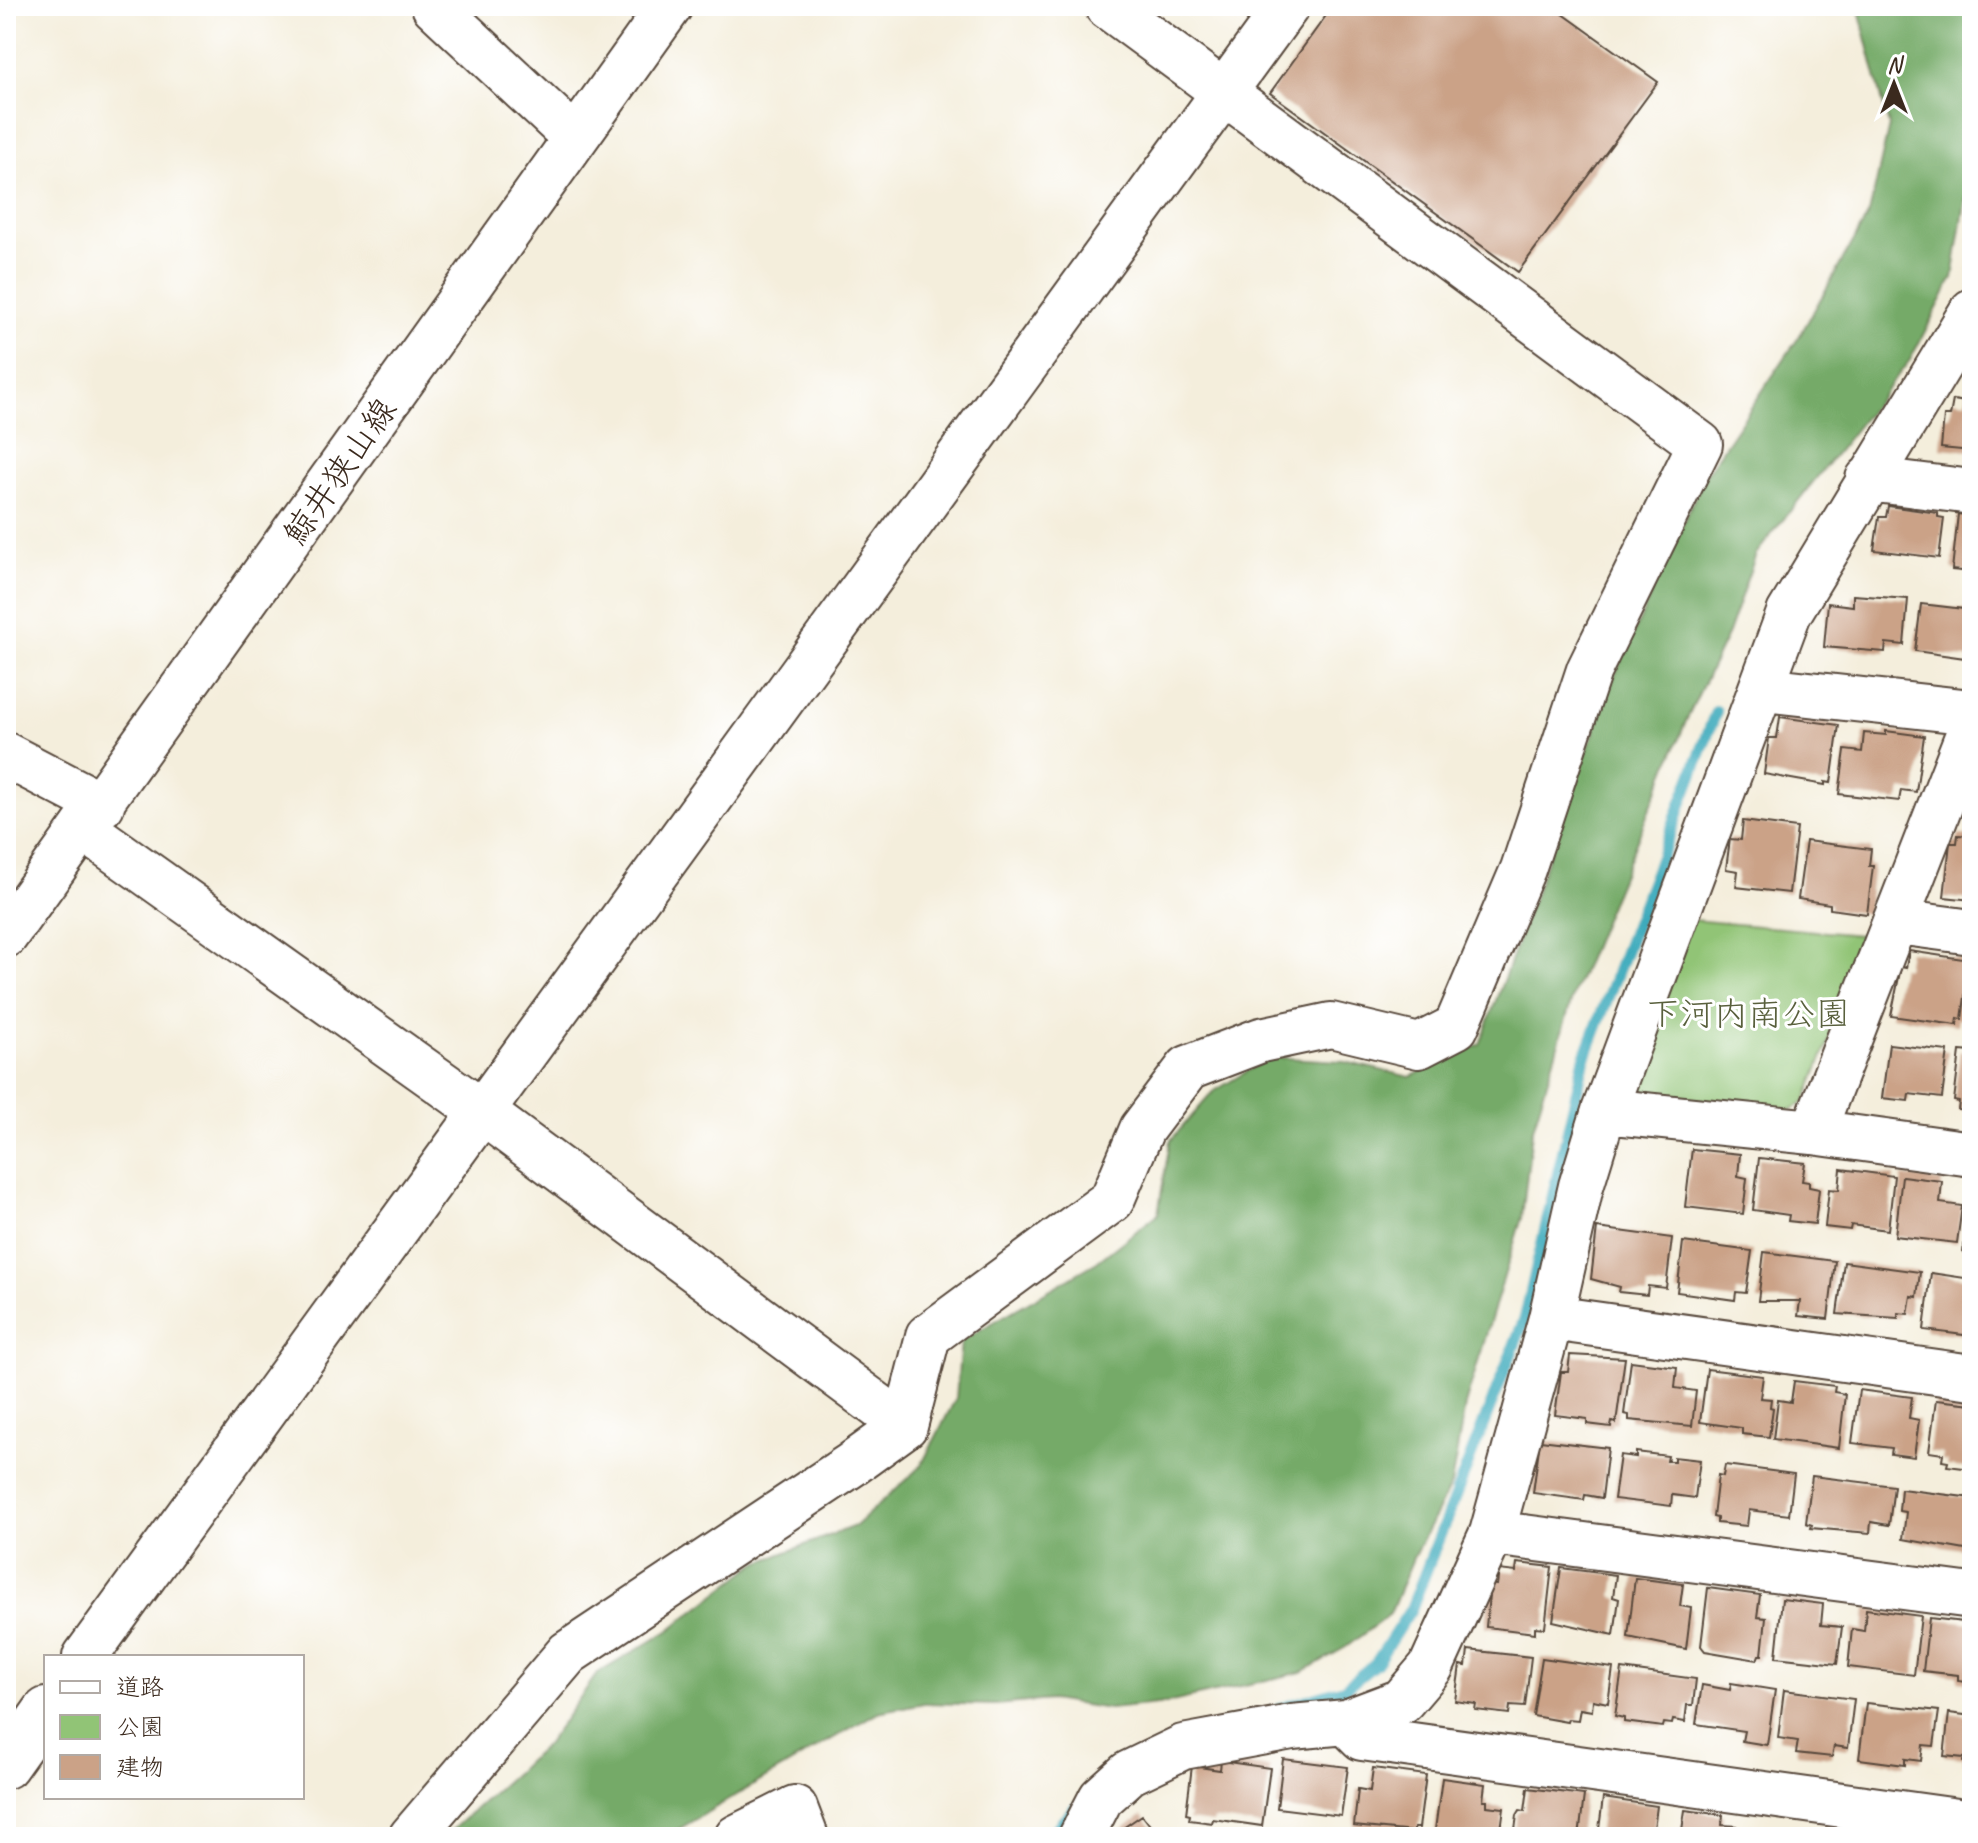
<svg xmlns="http://www.w3.org/2000/svg" width="1978" height="1843" font-family="Caveat,'Klee One',sans-serif">
<style>
.green{fill:#91c476;stroke:#66774a;stroke-width:2}
.forest{fill:#74aa67;stroke:#586a42;stroke-width:2}
.lines{fill:none;stroke-linecap:round;stroke-linejoin:round}
.stream{stroke:#3daabc;stroke-width:12}
.building{fill:#cba287}
.minor-casing{stroke:#57473a;stroke-width:48}
.major-casing{stroke:#57473a;stroke-width:48}
.minor{stroke:#fff;stroke-width:44}
.major{stroke:#fff;stroke-width:44}
.labels{text-anchor:middle;stroke-width:6;stroke-linejoin:round;paint-order:stroke}
.street-label{font-size:34px;fill:#3b2a1e;stroke:#fff}
.park-label{font-size:34px;fill:#59603d;stroke:#fff}
</style>
<rect width="100%" height="100%" fill="#fff"/>
<filter id="ink" filterUnits="userSpaceOnUse"><feTurbulence type="fractalNoise" baseFrequency=".0125" numOctaves="2"/><feDisplacementMap in="SourceGraphic" scale="16" xChannelSelector="R" yChannelSelector="G"/><feConvolveMatrix kernelMatrix="1 2 1 2 8 2 1 2 1" color-interpolation-filters="sRGB"/></filter>
<filter id="wash" filterUnits="userSpaceOnUse"><feTurbulence type="fractalNoise" baseFrequency=".006" numOctaves="4" result="noise"/><feDisplacementMap in="SourceGraphic" scale="32" xChannelSelector="R" yChannelSelector="G"/><feGaussianBlur stdDeviation="1.8" result="paint"/><feColorMatrix in="noise" values="0 0 0 0 0 0 0 0 0 0 0 0 0 0 0 0 0 1.4 0 .05"/><feComposite in="paint" operator="in"/></filter>
<g filter="url(#wash)">
<rect width="100%" height="100%" fill="#f4eedc"/>
<path class="green" d="M1692,920L1870,936L1805,1102L1789,1111L1641,1092L1632,1076Z"/>
<path class="forest" d="M1858,6H1972V159L1953,278L1910,360L1756,554L1728,633L1689,714L1574,992L1532,1132L1522,1217L1465,1405L1451,1485L1413,1558L1390,1614L1346,1647L1302,1672L1167,1703L1109,1709L1051,1700L995,1705L924,1703L878,1712L665,1837H444L546,1745L597,1674L668,1631L755,1564L855,1526L921,1466L956,1398L961,1341L1097,1262L1158,1214L1170,1141L1213,1092L1270,1057L1341,1061L1410,1077L1480,1044L1614,677L1704,477L1799,337L1869,214L1889,126Z"/>
<g class="lines">
<path class="stream" d="M1279,1709L1344,1689L1376,1663L1411,1609L1525,1318L1584,1060L1716,712
M1049,1837L1076,1807"/>
</g>
<g id="blocks">
<path class="building" d="M1333,6H1552L1658,82L1518,272L1270,93Z
M1967,391L1972,392V451L1941,448L1944,416H1950L1953,400L1966,402Z
M1888,506L1938,513V517L1944,518L1939,558L1874,550L1879,517H1886Z
M1958,514L1972,516V572L1952,570Z
M1853,595L1908,599L1904,645L1886,643L1885,652L1824,647L1828,603L1853,606Z
M1921,604L1972,610V659L1915,651Z
M1780,717L1839,725L1831,783L1825,782V785L1764,774L1769,738H1777Z
M1886,731L1924,736L1916,792L1901,790L1899,801L1839,794L1845,750L1862,752L1864,733L1886,735Z
M1743,821L1797,828L1789,893L1736,887L1738,871L1726,869L1730,839L1741,840Z
M1958,835L1972,836V900L1944,897L1950,843H1957Z
M1806,841L1871,849L1869,866H1873L1867,914L1830,909V904L1798,899Z
M1909,951L1970,960L1962,1019L1958,1018L1957,1025L1891,1016L1901,967L1906,968Z
M1889,1044L1948,1051L1942,1098L1909,1094L1908,1101L1882,1098Z
M1960,1051L1972,1052V1112L1958,1110L1959,1102L1954,1101Z
M1692,1149L1740,1154L1738,1176L1747,1178L1743,1214L1685,1207Z
M1759,1158L1805,1163L1802,1181L1809,1182V1187L1819,1189L1815,1224L1788,1221L1789,1215L1753,1210Z
M1841,1169L1894,1176L1888,1230L1851,1225L1850,1230L1825,1227L1829,1189L1839,1190Z
M1902,1176L1942,1181L1940,1203L1962,1206L1957,1243L1895,1236Z
M1968,1205H1972V1253L1963,1252Z
M1597,1228L1672,1238L1666,1288L1648,1286L1647,1295L1619,1292L1620,1287L1591,1279Z
M1683,1242L1752,1251L1746,1293L1736,1292L1735,1300L1677,1292Z
M1764,1252L1835,1261L1828,1319L1798,1316L1800,1301H1758Z
M1844,1262L1920,1272L1917,1297L1911,1296L1908,1314L1898,1313V1318L1837,1314Z
M1931,1273L1972,1279V1336L1924,1330Z
M1570,1355L1625,1358L1616,1423L1612,1422L1611,1427L1587,1424V1419L1555,1415L1561,1372H1568Z
M1631,1361L1677,1367L1675,1388L1696,1391L1692,1426L1629,1420V1415L1624,1414Z
M1707,1369L1763,1376L1760,1398L1771,1399L1770,1407L1773,1408L1769,1437L1742,1434V1428L1700,1422Z
M1794,1381L1835,1386L1834,1392L1845,1394L1839,1448L1773,1439L1778,1400L1791,1402Z
M1859,1390L1912,1397L1909,1418L1919,1420L1914,1457L1891,1454L1892,1448L1852,1443Z
M1936,1400L1972,1404V1469L1947,1466L1948,1462L1942,1461L1943,1454L1929,1452Z
M1540,1440L1608,1448L1602,1498L1585,1495L1584,1500L1533,1493Z
M1636,1452L1668,1456L1667,1461H1674V1457L1700,1460L1695,1498L1672,1495L1671,1506L1614,1499L1620,1455L1636,1457Z
M1725,1465L1794,1474L1789,1515L1749,1510L1747,1526L1717,1523V1518L1713,1517L1718,1475L1723,1476Z
M1812,1476L1894,1486L1889,1525L1871,1522L1870,1533L1811,1528L1812,1525L1806,1523Z
M1901,1489L1972,1498L1971,1551L1903,1539L1906,1512L1899,1511Z
M1517,1563L1552,1567L1545,1628L1535,1627V1633L1486,1627L1490,1584L1497,1585L1499,1570L1516,1572Z
M1561,1568L1616,1575L1613,1597L1619,1599L1614,1635L1553,1621Z
M1635,1578L1683,1584L1680,1606L1691,1608L1686,1649L1628,1637Z
M1708,1588L1760,1595L1757,1617L1766,1618L1762,1655H1759L1757,1660L1705,1651L1701,1646Z
M1782,1599L1823,1604L1821,1625L1842,1627L1837,1664L1776,1657Z
M1866,1609L1921,1616L1914,1675L1848,1667L1852,1629L1864,1631Z
M1929,1618L1972,1623V1683L1958,1681V1675L1923,1671Z
M1468,1650L1531,1657L1525,1707L1510,1706L1509,1714L1475,1710L1476,1704L1455,1701L1460,1665L1466,1666Z
M1542,1658L1613,1668L1608,1703L1593,1700L1592,1711L1580,1709L1578,1720L1568,1719L1567,1722L1533,1716Z
M1622,1669L1696,1679L1693,1705H1687L1685,1722L1673,1720L1672,1724L1664,1723L1663,1727L1624,1722V1718L1615,1716Z
M1731,1683L1775,1690L1767,1745L1742,1741L1744,1731L1696,1724L1702,1685L1730,1690Z
M1784,1690L1854,1699L1848,1748L1834,1746L1832,1757L1796,1753L1798,1741L1778,1738Z
M1866,1703L1939,1711L1934,1746L1923,1745L1921,1761L1905,1759V1765L1859,1759Z
M1949,1713L1972,1716V1763L1963,1762L1964,1758L1944,1756Z
M1283,1759L1348,1767L1341,1816L1277,1808Z
M1221,1761L1270,1768L1262,1826L1213,1819L1212,1823L1189,1820L1190,1815L1186,1814L1192,1766L1220,1770Z
M1373,1768L1426,1775L1419,1828H1414V1832L1354,1826L1358,1789L1370,1791Z
M1442,1778L1485,1784L1483,1800H1487V1806L1504,1808L1500,1837H1439V1831L1435,1830Z
M1528,1788L1584,1795L1579,1837H1514L1517,1815L1520,1810L1525,1811Z
M1603,1798L1657,1806L1654,1828L1665,1829L1663,1837H1598Z
M1685,1810L1723,1815L1722,1825L1736,1826L1734,1837H1681Z
M1142,1815L1159,1837H1110Z
M1856,1832L1886,1835V1837H1856Z"/>
</g>
</g>
<g filter="url(#ink)">
<use href="#blocks" fill-opacity="0" stroke="#57473a" stroke-width="2"/>
<g class="lines">
<defs>
<path id="minor" d="M434,6L574,137
M1868,479L1972,492
M1764,689L1972,712
M6,755L102,805
M83,828L481,1111L905,1426
M1897,922L1972,932
M1604,1111L1813,1132L1972,1154
M1813,1132L1972,724
M1551,1318L1972,1377
M1492,1533L1972,1596
M85,1657L1287,6
M1346,1722L1362,1738L1972,1823
M6,1766L46,1710
M411,1837L568,1653L851,1465L905,1426L928,1336L1112,1200L1142,1129L1188,1068L1261,1040L1331,1025L1419,1046L1456,1027L1523,869L1589,670L1700,444L1107,6
M737,1837L795,1808L806,1837
M1081,1837L1101,1798L1129,1773L1183,1747L1292,1727L1346,1722L1402,1701L1431,1667L1492,1533L1551,1318L1581,1186L1604,1111L1789,613L1972,311"/>
<path id="major" d="M6,935L670,6"/>
</defs>
<use href="#minor" class="minor-casing"/>
<use href="#major" class="major-casing"/>
<use href="#minor" class="minor"/>
<use href="#major" class="major"/>
</g>
</g>
<g class="labels">
<g class="street-label">
<text transform="translate(339 471) rotate(-55)" y="12">鯨井狭山線</text>
</g>
<g class="park-label">
<text x="1748" y="1025">下河内南公園</text>
</g>
</g>
<rect width="1978" height="1843" fill="none" stroke="#fff" stroke-width="32"/>
<rect x="44" y="1655" width="260" height="144" fill="#ffffff" stroke="#b1aaa5" stroke-width="2"/>
<rect x="60" y="1681" width="40" height="12" fill="#ffffff" stroke="#b1aaa5" stroke-width="2"/>
<text x="116" y="1695" font-size="24" fill="#3b2a1e">道路</text>
<rect x="60" y="1715" width="40" height="24" fill="#91c476" stroke="#b1aaa5" stroke-width="2"/>
<text x="116" y="1735" font-size="24" fill="#3b2a1e">公園</text>
<rect x="60" y="1755" width="40" height="24" fill="#cba287" stroke="#b1aaa5" stroke-width="2"/>
<text x="116" y="1775" font-size="24" fill="#3b2a1e">建物</text>
<g transform="translate(1894 84)" stroke="#ffffff" stroke-width="6" paint-order="stroke">
<path d="M0-6L14 30L0 20L-14 30Z" fill="#3b2a1e"/>
<text y="-12" font-size="22" font-weight="bold" text-anchor="middle" fill="#3b2a1e">N</text>
</g>
</svg>
